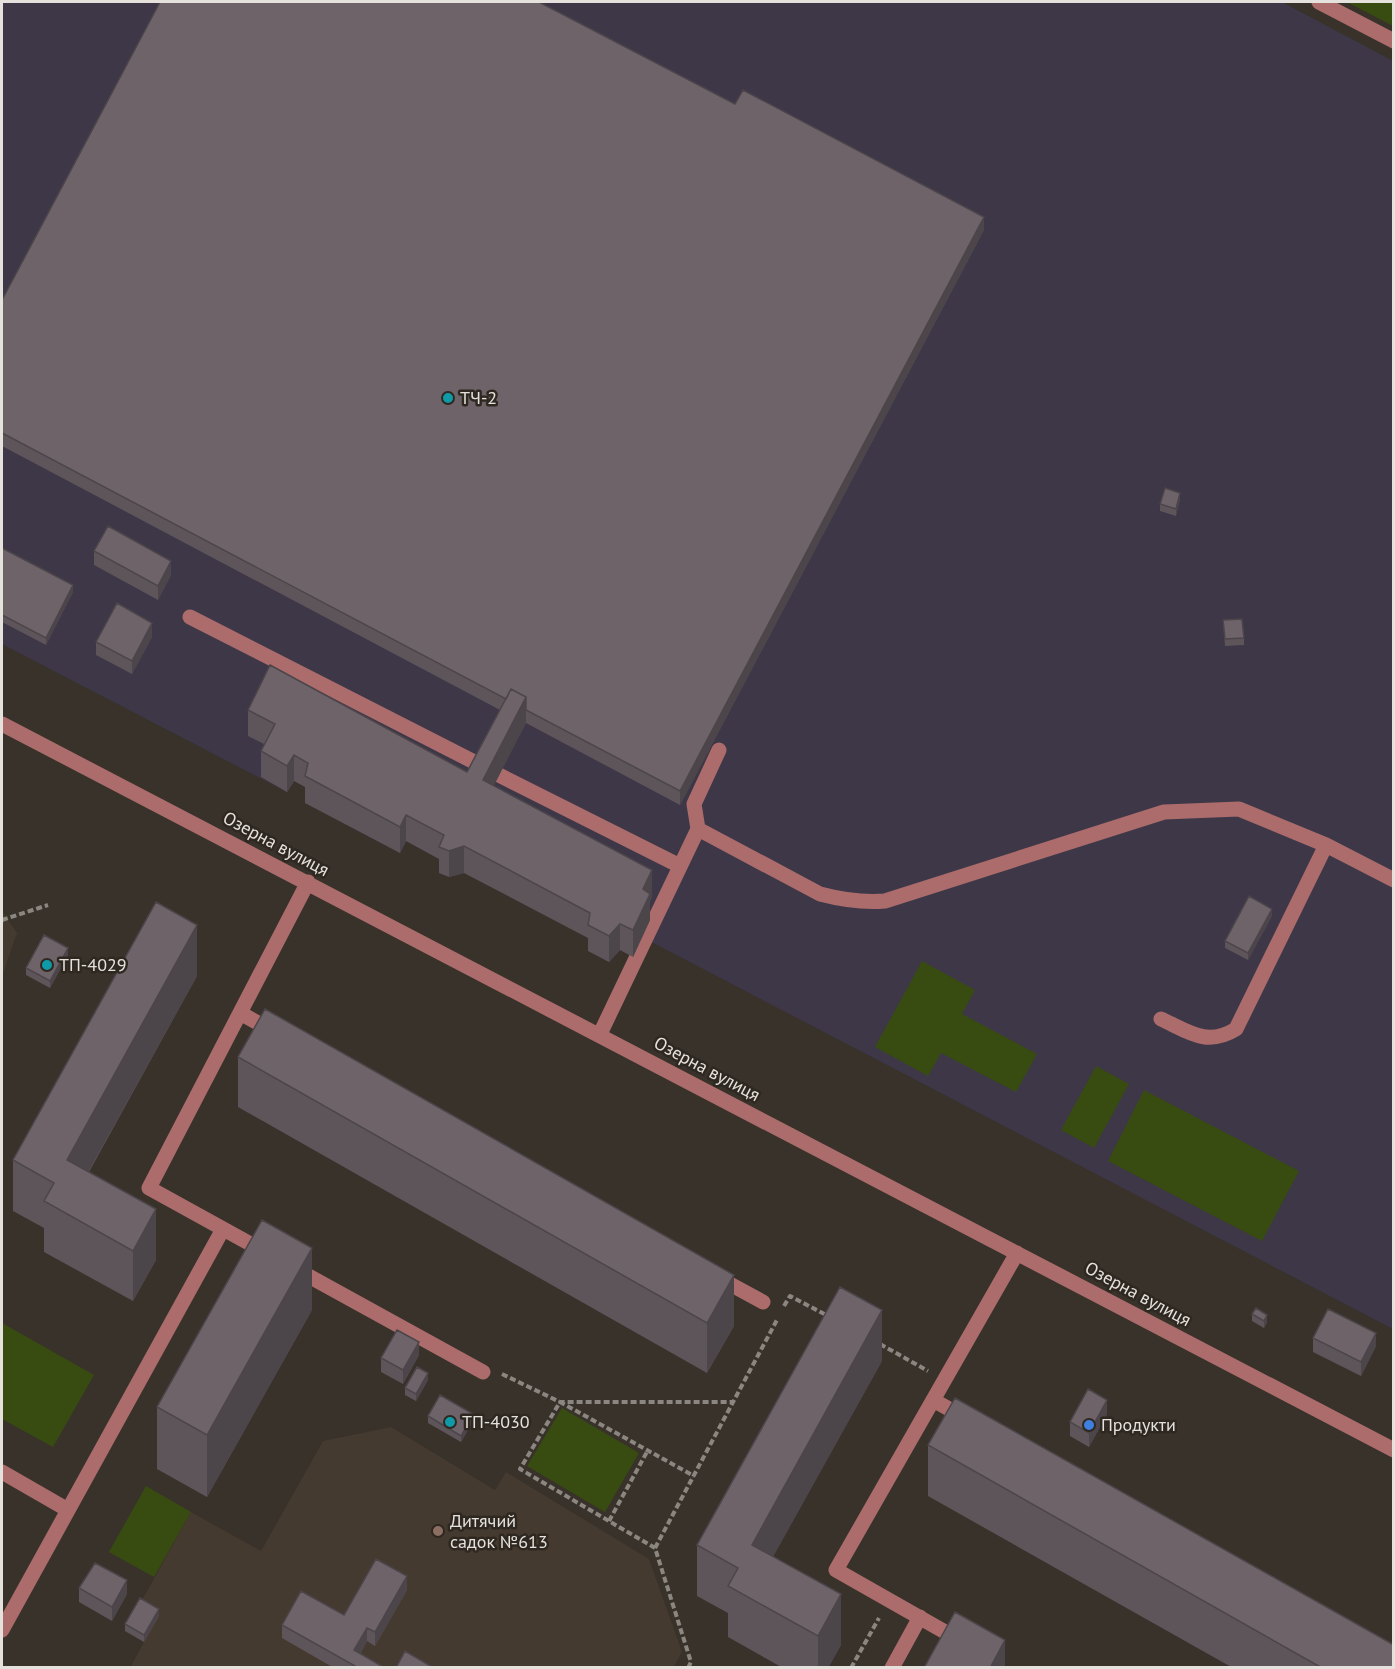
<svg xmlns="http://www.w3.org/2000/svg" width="1395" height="1669" font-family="'PT Sans',sans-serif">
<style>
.industrial{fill:#3d3748}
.built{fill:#453a2f}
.green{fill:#384c11}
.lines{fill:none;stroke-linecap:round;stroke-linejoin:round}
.path{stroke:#8b8680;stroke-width:4;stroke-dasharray:6 3;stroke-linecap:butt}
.minor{stroke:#ab6c6b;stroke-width:15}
.wall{fill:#5e555a}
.shaded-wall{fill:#4c454a}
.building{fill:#6d6369;stroke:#4c454a;stroke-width:1.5}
.culture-dot{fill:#0f9aa8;stroke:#2e2821;stroke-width:2}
.shop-dot{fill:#3f7fe0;stroke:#2e2821;stroke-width:2}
.education-dot{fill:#8d6e63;stroke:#2e2821;stroke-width:2}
.labels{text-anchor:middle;stroke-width:5;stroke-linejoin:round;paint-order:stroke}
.poi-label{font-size:18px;fill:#e5e1dc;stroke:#2e2821;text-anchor:start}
.street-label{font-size:18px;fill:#e5e1dc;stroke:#2e2821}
</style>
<rect width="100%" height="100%" fill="#38322b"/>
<path class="industrial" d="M2,2H1282L1393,61V1329L642,937L633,957L620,950L609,962L588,951L590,939L464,873L449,877L439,873L443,861L406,841L400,853L305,803L308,789L295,781L287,792L2,644Z"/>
<path class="built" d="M2,911L17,933L2,976Z
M391,1427L495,1490L506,1472L649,1559L682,1652L673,1668H130L144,1642L125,1631L191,1512L261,1551L323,1441Z"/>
<path class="green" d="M1347,2H1393V26Z
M922,961L975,990L962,1014L1037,1054L1016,1092L941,1053L928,1076L875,1047Z
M1096,1066L1129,1084L1094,1148L1061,1130Z
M1144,1090L1299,1171L1262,1241L1108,1161Z
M2,1323L94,1375L53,1447L2,1419Z
M562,1408L639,1453L605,1512L527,1466Z
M146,1486L191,1512L154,1577L109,1552Z"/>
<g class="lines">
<path class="path" d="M2,920L48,905
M784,1306L790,1296L828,1316
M880,1344L928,1371
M502,1374L560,1402H734
M609,1521L648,1450
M655,1548L778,1318
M688,1668L691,1662L655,1548L520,1469L560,1402L694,1476
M851,1668L879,1618"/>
<path class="minor" d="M1319,2L1394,41
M190,617L484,767
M2,724L1394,1450
M499,775L680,866
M698,829L820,894C843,900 862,903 885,901L1164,812L1239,809L1326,845L1394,880
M240,1013L274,1032
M1161,1019C1189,1032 1207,1047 1236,1029L1326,845
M600,1034L698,829L694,804L719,750
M265,1252L149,1188L308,882
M294,1268L483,1372
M715,1276L763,1302
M933,1400L967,1419
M2,1472L68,1510
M2,1630L223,1229
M961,1641L836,1570L1017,1253
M892,1668L920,1617"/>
</g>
<path class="wall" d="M735,104L984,230L680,805L526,723L493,786L652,896L650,901V920L633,957L620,950L609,962L588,951V938L464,873L449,877L439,873V859L406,841L400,853L305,803V787L294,781L287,792L261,777V751L264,744L248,736V710L467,772L500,710L2,446V300Z
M1180,500L1176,516L1160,511V504Z
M2,548L73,592L46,645L2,622Z
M94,551L171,575L158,600L94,565Z
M1223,620L1244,638V645L1225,646Z
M152,637L132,674L96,655V642Z
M1272,916L1248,960L1225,948V941Z
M68,955L50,988L26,975V968Z
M197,976L89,1172L156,1260L133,1301L44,1252V1228L13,1211V1160Z
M238,1057L734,1326L707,1373L238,1107Z
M312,1310L207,1497L157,1469V1407Z
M1252,1314L1267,1322L1264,1328L1252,1321Z
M1313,1338L1376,1346L1361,1376L1313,1352Z
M419,1355L403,1384L381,1372V1358Z
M882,1361L773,1556L841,1645L828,1668H783L728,1637V1613L697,1596V1545Z
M428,1380L416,1401L405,1395V1388Z
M1107,1414L1089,1447L1070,1436V1422Z
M428,1416L473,1421L461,1442L428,1423Z
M928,1445L1394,1668H1233L928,1496Z
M79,1588L127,1594L112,1621L79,1602Z
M407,1590L375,1646L367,1641L360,1654L385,1668H334L282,1638V1625L344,1615Z
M159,1616L144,1642L125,1631V1624Z"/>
<path class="shaded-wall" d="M984,217V230L680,805V791Z
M1180,493V500L1176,516V509Z
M171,561V575L158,600V586Z
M73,585V592L46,645V638Z
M152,623V637L132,674V661Z
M526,697V723L483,807V780Z
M294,755V781L287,792V766Z
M406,815V841L400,853V827Z
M464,846V873L449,877V851Z
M652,870V896L650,901V920L633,957V930L643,889Z
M1272,909V916L1248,960V953Z
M620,924V950L609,962V936Z
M197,925V976L67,1210V1160Z
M68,948V955L50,988V981Z
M156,1209V1260L133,1301V1251Z
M312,1248V1310L207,1497V1435Z
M734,1275V1326L707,1373V1323Z
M882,1310V1361L752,1595V1545Z
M1267,1315V1322L1264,1328V1321Z
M1376,1333V1346L1361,1376V1362Z
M419,1342V1355L403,1384V1370Z
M428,1373V1380L416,1401V1394Z
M1107,1400V1414L1089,1447V1433Z
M473,1414V1421L461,1442V1436Z
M407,1576V1590L375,1646V1632Z
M127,1580V1594L112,1621V1607Z
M841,1594V1645L828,1668H818V1636Z
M159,1609V1616L144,1642V1635Z
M367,1628V1641L354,1664V1650Z
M1005,1640V1668H990Z"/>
<path class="building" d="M160,2H539L735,104L743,90L984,217L680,791L526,710V697L511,689L506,699L2,433V300Z
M1165,488L1180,493L1176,509L1160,504Z
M108,526L171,561L158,586L94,551Z
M2,548L73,585L46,638L2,615Z
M117,603L152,623L132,661L96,642Z
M1242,619L1244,638L1225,639L1223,620Z
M270,665L467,772L511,689L526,697L483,780L652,870L643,889L650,894L633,930L620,924L609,936L588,925L590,913L464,846L449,851L439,847L444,835L406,815L400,827L305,776L308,763L294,755L287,766L261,751L275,724L248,710Z
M1249,896L1272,909L1248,953L1225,941Z
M156,902L197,925L67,1160L156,1209L133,1251L44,1201L54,1183L13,1160Z
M44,935L68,948L50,981L26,968Z
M265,1009L734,1275L707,1323L238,1057Z
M262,1220L312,1248L207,1435L157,1407Z
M840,1287L882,1310L752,1545L841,1594L818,1636L728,1586L738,1568L697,1545Z
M1256,1308L1267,1315L1264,1321L1252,1314Z
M1328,1309L1376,1333L1361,1362L1313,1338Z
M397,1330L419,1342L403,1370L381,1358Z
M417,1367L428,1373L416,1394L405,1388Z
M1088,1389L1107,1400L1089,1433L1070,1422Z
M440,1395L473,1414L461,1436L428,1416Z
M955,1398L1394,1645V1668H1322L928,1445Z
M376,1559L407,1576L375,1632L367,1628L354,1650L385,1668H355V1666L282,1625L301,1591L344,1615Z
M95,1563L127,1580L112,1607L79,1588Z
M140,1598L159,1609L144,1635L125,1624Z
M955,1612L1005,1640L990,1668H924Z
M405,1651L434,1668H396Z"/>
<g class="culture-dot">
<circle cx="448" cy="398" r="6"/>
<circle cx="47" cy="965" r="6"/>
<circle cx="450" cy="1422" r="6"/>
</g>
<circle class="shop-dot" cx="1089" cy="1425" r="6"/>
<circle class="education-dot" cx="438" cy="1531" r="6"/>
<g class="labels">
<g class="poi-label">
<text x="460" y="404">ТЧ-2</text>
<text x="59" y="971">ТП-4029</text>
<text x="462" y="1428">ТП-4030</text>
<text x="1101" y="1431">Продукти</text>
<text x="450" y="1527">Дитячий<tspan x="450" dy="21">садок №613</tspan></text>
</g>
<g class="street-label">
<text transform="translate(276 844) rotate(28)" y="6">Озерна вулиця</text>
<text transform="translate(707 1069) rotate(28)" y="6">Озерна вулиця</text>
<text transform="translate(1138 1294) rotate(28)" y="6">Озерна вулиця</text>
</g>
</g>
<rect width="1395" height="1669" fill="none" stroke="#e5e1dc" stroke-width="6"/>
</svg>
